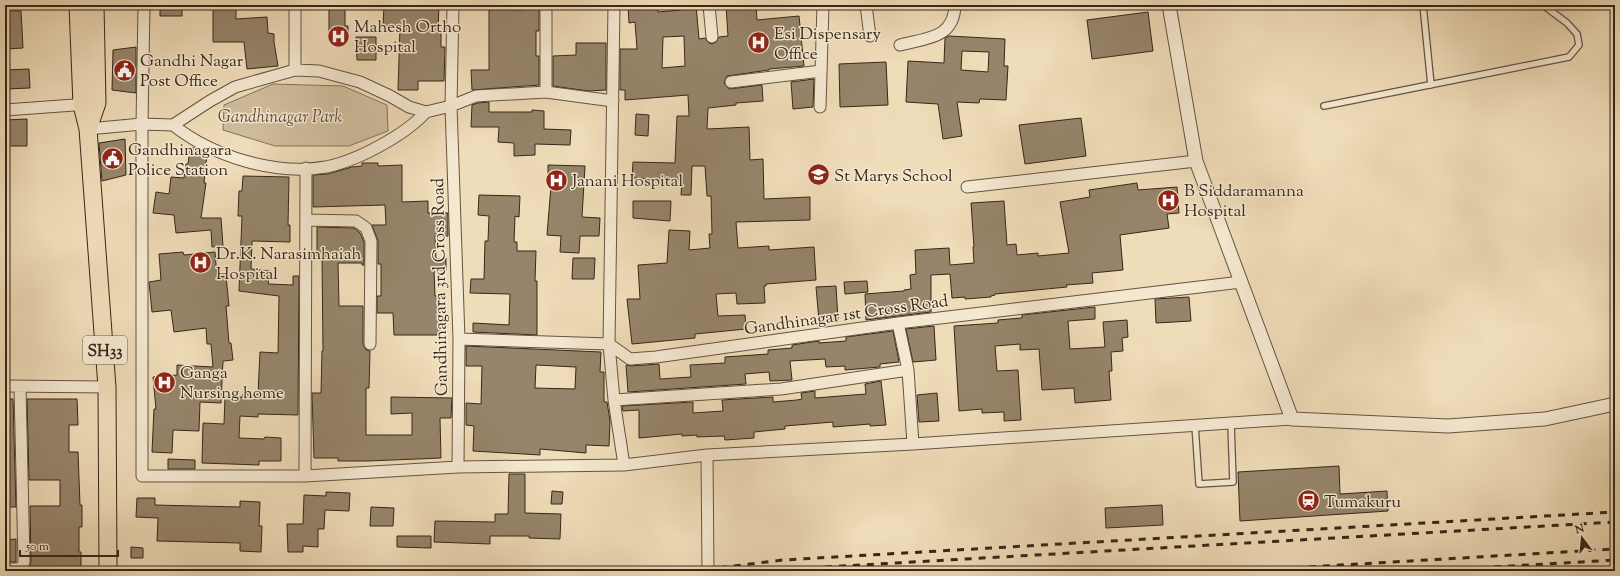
<svg xmlns="http://www.w3.org/2000/svg" width="1620" height="576" font-family="'Sorts Mill Goudy',serif">
<style>
.green{fill:#d0bd9d;stroke:#83725a}
.building{fill:#96856b;stroke:#362718;fill-rule:evenodd}
.lines{fill:none;stroke-linecap:round;stroke-linejoin:round}
.service-casing{stroke:#645440;stroke-width:8}
.minor-casing{stroke:#645440;stroke-width:13}
.tertiary-casing{stroke:#645440;stroke-width:15}
.primary-casing{stroke:#362718;stroke-width:19}
.service{stroke:#f5e8d1;stroke-width:5.5}
.minor{stroke:#f5e8d1;stroke-width:11}
.tertiary{stroke:#f5e8d1;stroke-width:13}
.primary{stroke:#efdcb8;stroke-width:17}
.rail{stroke:#362718;stroke-width:3;stroke-dasharray:7 7;stroke-linecap:butt}
.labels{text-anchor:middle;stroke-width:3;stroke-linejoin:round;paint-order:stroke}
.shield{fill:#f5e8d1;stroke:#6f6150;stroke-width:1}
.shield-label{font-size:16px;font-weight:bold;fill:#362718}
.poi-label{font-size:17px;fill:#362718;stroke:#f5e8d1;text-anchor:start}
.park-label{font-size:17px;font-style:italic;fill:#5c4c39;stroke:#f5e8d1}
.street-label{font-size:17px;fill:#362718;stroke:#f5e8d1}
</style>
<rect width="100%" height="100%" fill="#efdcb8"/>
<filter id="stains"><feTurbulence type="fractalNoise" baseFrequency=".005" numOctaves="4"/><feColorMatrix values="0 0 0 0 .2 0 0 0 0 .09 0 0 0 0 .02 0 0 0 .5 -.17"/></filter>
<radialGradient id="worn" r=".72"><stop offset=".6" stop-color="#630" stop-opacity="0"/><stop offset="1" stop-color="#630" stop-opacity=".3"/></radialGradient>
<path class="green" d="M273,84L343,86L387,105L388,131L349,146H275L223,130L224,105Z"/>
<path class="building" d="M160,5H182V16H160Z
M213,5H236V19L267,17L268,33L274,34V42L278,66L247,69L244,42H213Z
M329,5H345V26H348V42H329Z
M384,5H439L438,31H441V47H445L444,81H418V90H398L400,27H383Z
M628,5H657L658,12L681,10L680,5H696L699,39L705,38L709,43L712,44L716,42L719,37L728,36L726,5H756L757,20L799,16L804,66L769,69V70L727,76L724,83L729,89L762,85L763,101L736,103V105L708,108L707,129L749,127L750,160L763,159L764,199L810,197V220L736,222L738,248L769,246V250L814,247L816,280L766,284V286H764L765,303L737,304L736,293L716,294L718,316L745,315L746,329L695,334V338L632,344L627,299H640L638,265L667,263L669,230L690,231L689,250L710,248L709,234H712L711,196H707L705,166H692L691,195H681L682,180L632,178L633,162L675,163L677,116H689L688,95L625,100V90H620V49H637L635,22L629,23ZM684,36L685,66L662,68L663,37Z
M522,7L539,8V31H536V56H539V85L472,90L471,70H489V9L522,10Z
M5,11H21L23,48L6,49Z
M1148,12L1153,51L1092,59L1087,20Z
M949,36L1005,39L1004,66H1008L1006,100L980,99L979,103L957,102L962,136L943,139L938,104L906,102L908,61L944,63L945,38ZM962,51L989,52L988,72L961,70Z
M356,37H376V60H357Z
M576,43H606V90L588,91L553,86V56L576,55Z
M136,47V93L112,90L113,50Z
M886,62L888,105L840,107L839,64Z
M29,69L30,88L5,89V70Z
M814,79L813,107L793,109L791,82Z
M489,102V112H532V110L544,111V129L571,130L570,145L535,144V155L514,156V143L498,142L499,127H471L472,105L478,103Z
M636,114L649,115L648,136L635,135Z
M1081,118L1086,156L1025,164L1019,125Z
M27,119V146H5V120Z
M125,139L126,175L102,181L99,143Z
M190,148H196L207,154L204,183H206L201,218H221L223,246L212,247L211,230L176,233L174,215L153,213L156,192L169,194L171,177L184,178L186,164H188Z
M362,163H378V166L402,165V202L428,201V213H448V236H435L436,259L446,258V270H434L435,296H440V335H394L393,313H377V296H381V264H378V241L372,225H386L385,205L313,207V175L328,174L352,167L362,166Z
M548,165L585,166L582,217L600,218L599,236H580L579,253L560,252L561,236L547,235L551,186H548Z
M243,176L289,177L288,225H290V242L252,241L251,269L270,271L268,284L293,285V276H299L298,415L258,414V417L240,416L239,438L264,439L265,437L281,438V461H259V465L202,463L203,423L224,424L225,397H243V394H258L260,352L278,353L279,296L239,291L242,216H238L239,191H242Z
M1137,183L1138,190L1177,187L1179,213L1167,214L1169,228L1120,235L1123,270L1092,273L1093,283L1066,285L1067,287L995,294V295L991,296V297L965,299V297L952,298L950,274L931,275V312L866,320L865,294L904,291V290L911,289L910,275L916,274L915,250L949,248L950,265L974,263L973,247H974L971,203L1004,201L1007,245L1016,244L1017,255L1038,253V256L1069,253L1060,202L1090,197L1089,190Z
M479,195L520,196L519,217L515,216L514,242H517V251H536L535,281H537V335L473,332V323L509,325L510,294L470,293L471,279H484L485,241H488L489,216L478,215Z
M633,201H671L670,221L633,218Z
M317,227L354,228L360,233L364,242V265H362V263H338L339,306H363V344L366,350L370,351L369,388H366V435H412V413L391,414V397L452,398L451,418H440L441,458L368,461H338V458H314L312,393H321L322,351H323L322,256H317Z
M183,252L184,255L215,252L217,277L226,276L229,306H226L229,343H231L233,360L223,361L221,403L200,402L199,431L173,430L172,453L152,452L154,409H156L153,377L177,375V365L213,367L211,344H207L206,328L174,332L171,310L152,312L149,282L161,280L159,254Z
M573,258H595L594,279H572Z
M867,281L868,292L845,294L844,282Z
M836,286L838,320L819,321L816,287Z
M1189,297L1191,321L1156,323L1155,299Z
M1095,307V319L1068,321L1070,349L1105,347L1103,322L1127,320L1128,337L1122,338L1123,351L1111,352L1112,371H1109L1111,400L1075,403L1074,388L1042,390L1039,349L1020,350V344L995,346L997,371L1018,370L1021,420L1004,421V412L982,413V409L959,411L954,326L998,323V320L1022,318V315Z
M934,326L936,360L913,362L906,329Z
M893,331L899,362L880,364V367L845,370V366L826,367L825,359L790,361L792,380L770,381L769,372L745,374L746,384L628,392L626,365L631,366L659,364L660,379L691,377L690,365L725,363V357L768,354V350L792,348V345L819,341V343L846,341V337Z
M466,346L601,352L600,372H604V402H607L610,421L609,446L586,445V453L540,449V455L473,451L474,426L466,425V403L481,404L482,366H466ZM536,365L576,367L575,389L535,388Z
M881,381L886,425L870,426V424L833,427V422L785,426V429L754,432V438L725,440L724,436L697,437V435L682,436V434L639,438V410L623,411L622,406L693,402V413L723,411L722,400L773,397V402L797,400L802,399L801,393L815,391V398L866,394L865,384Z
M937,393L939,421L919,422L917,395Z
M5,399H13L16,507H5Z
M27,399H77L78,425H69V452H78L80,505H82V527H79V552H81V566H79V571H27L31,562L30,506H60V480H29Z
M168,459L195,460V469H168Z
M1339,466L1340,494L1387,491L1388,511L1240,521L1238,472Z
M509,474H525V513L561,514L560,539L529,538V536H490V544L434,542L435,521L495,522V514H508Z
M552,491L563,492L562,504H551Z
M326,492L350,493L349,511L325,510L324,529H318V547L303,546V552H288L287,524H303L304,495L326,496Z
M137,498H155V505L240,507V501L260,502L259,526H262L261,552L240,551V543L157,541L158,518L136,517Z
M1162,505L1163,525L1106,528L1105,508Z
M371,507L394,508L393,526H370Z
M397,536H431V548L397,547Z
M16,539V562H5V540Z
M131,547L143,548V558H131Z"/>
<g class="lines">
<defs>
<path id="service" d="M1423,5L1431,85
M1324,106L1569,57L1579,45L1577,34L1567,23L1543,5
M1195,425L1199,484L1233,482L1231,423"/>
<path id="minor" d="M144,5L142,124V476H305L458,467L624,465L707,455L913,444L1292,419
M614,5L609,344L614,400L624,465
M709,5L712,37
M866,5L870,36
M900,45C926,38 954,39 955,5
M295,70V5
M731,82L821,71
M546,92L613,101
M820,107L823,5
M5,110L88,104
M173,125C212,156 275,176 326,167C351,162 374,150 395,137C406,130 417,122 426,112
M88,129L142,124L173,125L210,101L235,87L295,70L319,71L360,82L390,96L409,107L426,112L451,106L453,5
M967,187L1196,161
M306,220L356,221L366,228L371,241L370,344
M898,323L908,370L913,444
M459,339L609,344L630,359L656,357L898,323L1241,282
M5,386L107,387
M614,400L781,389L908,370
M707,455L708,571
M458,467L459,339L451,106L476,96L546,92V5
M305,476L306,168
M5,569H18L22,567L24,562L20,387"/>
<path id="tertiary" d="M1169,5L1196,161L1292,419L1448,426L1545,419L1615,404"/>
<path id="primary" d="M78,5L82,105L88,129L107,387L108,571
M88,129L97,103L95,5"/>
</defs>
<use href="#service" class="service-casing"/>
<use href="#minor" class="minor-casing"/>
<use href="#tertiary" class="tertiary-casing"/>
<use href="#primary" class="primary-casing"/>
<use href="#service" class="service"/>
<use href="#minor" class="minor"/>
<use href="#tertiary" class="tertiary"/>
<use href="#primary" class="primary"/>
<path class="rail" d="M692,571L783,560L1615,512
M755,571L1615,522
M1239,571L1615,549
M1424,571L1615,560"/>
</g>
<defs>
<symbol id="hospital-disc" viewBox="-11 -11 22 22"><circle r="9.5" fill="#8f2418" stroke="#f5e8d1"/><path d="M-5-5h3v3.5h4V-5h3V5h-3V1.5h-4V5h-3Z" fill="#fff"/></symbol>
<symbol id="civic-disc" viewBox="-11 -11 22 22"><circle r="9.5" fill="#8f2418" stroke="#f5e8d1"/><path d="M-.6-6.5H3V-4.5H.6V-3L4-1V1h2V6H-6V1h2V-1L-.6-3ZM-1.2 2.5V6h2.4V2.5Z" fill="#fff"/></symbol>
<symbol id="school-disc" viewBox="-11 -11 22 22"><circle r="9.5" fill="#8f2418" stroke="#f5e8d1"/><path d="M0-5L7-2L0 1L-7-2ZM-4 1L0 2.5L4 1V4Q0 6-4 4Z" fill="#fff"/></symbol>
<symbol id="station-disc" viewBox="-11 -11 22 22"><circle r="9.5" fill="#8f2418" stroke="#f5e8d1"/><path d="M-3-6H3Q5-6 5-4V2Q5 4 3 4L4.5 6H3L1.5 4h-3L-3 6H-4.5L-3 4Q-5 4-5 2V-4Q-5-6-3-6ZM-3.5-4v3h7v-3ZM-3.5 1v1.5H-2V1ZM2 1v1.5H3.5V1Z" fill="#fff"/></symbol>
</defs>
<g fill-rule="evenodd">
<use href="#hospital-disc" x="326" y="24" width="25" height="25"/>
<use href="#hospital-disc" x="746" y="30" width="25" height="25"/>
<use href="#civic-disc" x="112" y="58" width="25" height="25"/>
<use href="#civic-disc" x="100" y="146" width="25" height="25"/>
<use href="#school-disc" x="806" y="162" width="25" height="25"/>
<use href="#hospital-disc" x="544" y="168" width="25" height="25"/>
<use href="#hospital-disc" x="1156" y="188" width="25" height="25"/>
<use href="#hospital-disc" x="188" y="250" width="25" height="25"/>
<use href="#hospital-disc" x="152" y="370" width="25" height="25"/>
<use href="#station-disc" x="1296" y="488" width="25" height="25"/>
</g>
<g class="labels">
<rect class="shield" x="83" y="336" width="44" height="28" rx="3"/>
<g class="shield-label">
<text x="105" y="356">SH33</text>
</g>
<g class="poi-label">
<text x="354" y="32">Mahesh Ortho<tspan x="354" dy="20">Hospital</tspan></text>
<text x="774" y="39">Esi Dispensary<tspan x="774" dy="20">Office</tspan></text>
<text x="140" y="66">Gandhi Nagar<tspan x="140" dy="20">Post Office</tspan></text>
<text x="128" y="155">Gandhinagara<tspan x="128" dy="20">Police Station</tspan></text>
<text x="834" y="181">St Marys School</text>
<text x="572" y="186">Janani Hospital</text>
<text x="1184" y="196">B Siddaramanna<tspan x="1184" dy="20">Hospital</tspan></text>
<text x="216" y="259">Dr.K. Narasimhaiah<tspan x="216" dy="20">Hospital</tspan></text>
<text x="180" y="378">Ganga<tspan x="180" dy="20">Nursing home</tspan></text>
<text x="1324" y="507">Tumakuru</text>
</g>
<g class="park-label">
<text x="280" y="122">Gandhinagar Park</text>
</g>
<g class="street-label">
<text transform="translate(439 287) rotate(-91)" y="6">Gandhinagara 3rd Cross Road</text>
<text transform="translate(846 314) rotate(-8)" y="6">Gandhinagar 1st Cross Road</text>
</g>
</g>
<rect width="1620" height="576" fill="none" stroke="#efdcb8" stroke-width="20"/>
<rect x="6" y="6" width="1608" height="564" fill="none" stroke="#362718" stroke-width="2"/>
<rect x="10" y="10" width="1600" height="556" fill="none" stroke="#362718"/>
<g transform="translate(1582 538) rotate(344)" stroke="#f5e8d1" stroke-width="3" paint-order="stroke">
<path d="M0-3L7 15L0 10L-7 15Z" fill="#362718"/>
<text y="-6" font-size="11" font-weight="bold" text-anchor="middle" fill="#362718">N</text>
</g>
<path d="M20 550v6h98v-6" fill="none" stroke="#362718" stroke-width="2"/>
<text x="26" y="550" font-size="12" fill="#362718" stroke="#f5e8d1" stroke-width="3" paint-order="stroke">50 m</text>
<rect width="100%" height="100%" filter="url(#stains)"/>
<rect width="100%" height="100%" fill="url(#worn)"/>
</svg>
